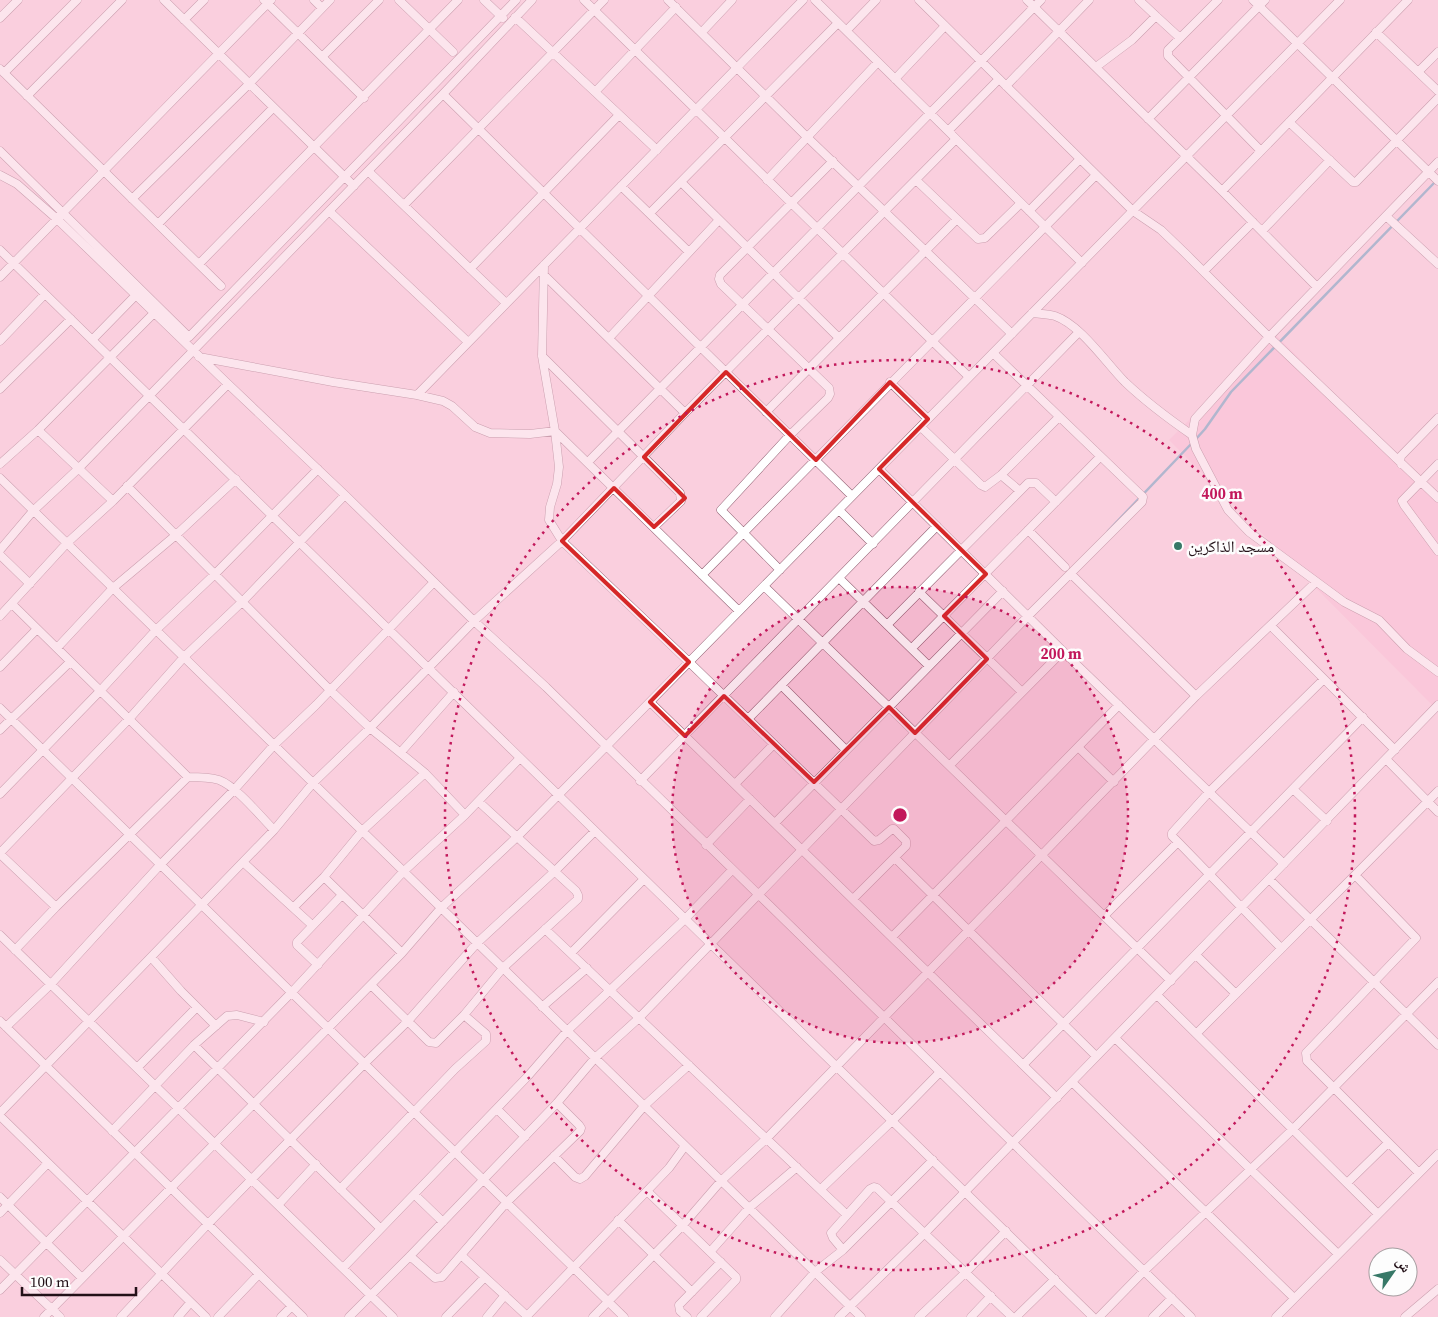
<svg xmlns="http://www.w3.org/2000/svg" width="1438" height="1317" font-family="'Source Serif 4','Noto Naskh Arabic',serif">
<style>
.built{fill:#fabdd4}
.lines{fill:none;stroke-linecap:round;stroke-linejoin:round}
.stream{stroke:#5998bb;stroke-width:2.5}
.minor-casing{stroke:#946577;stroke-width:9}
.minor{stroke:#fff;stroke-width:8}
.marked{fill:none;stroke:#d62828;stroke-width:4;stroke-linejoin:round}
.ring{fill:none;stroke:#c2185b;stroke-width:2.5;stroke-dasharray:2.5 5}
.poi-dot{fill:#377867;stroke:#fdfdfd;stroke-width:2}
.labels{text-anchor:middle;stroke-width:5;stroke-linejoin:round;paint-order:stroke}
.poi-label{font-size:16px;fill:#231118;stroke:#fdfdfd;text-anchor:start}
.centre{fill:#c2185b;stroke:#fdfdfd;stroke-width:2.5}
.ring-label{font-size:15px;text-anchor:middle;font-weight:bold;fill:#c2185b;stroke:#fdfdfd;stroke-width:5;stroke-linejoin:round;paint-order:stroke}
</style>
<rect width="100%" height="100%" fill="#facfde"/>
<path class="built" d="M1275,334L1438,498V711L1169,440Z"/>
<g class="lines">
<path class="stream" d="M1196,439L1205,429L1231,392L1435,182
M1108,531L1192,443"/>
<defs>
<path id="minor" d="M164,0L354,186
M264,0L364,98
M314,0L322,8
M399,0L453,52
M484,0L503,18
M584,0L969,377
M668,0L808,138L1012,334
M815,0L1082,263
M919,0L1133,211L1161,230L1187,255L1269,337L1438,498
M1027,0L1222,191L1317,287
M1218,0L1168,50V56L1261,151
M1253,0L1438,181
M1156,16L1180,38
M515,17L657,150
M0,18L18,0
M184,20L204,0
M847,30L876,0
M702,32L732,0
M1376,32L1438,91
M323,56L379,0
M1096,67L1132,40L1156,16L1139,0
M0,69L221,286
M1418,72L1438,52
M4,73L77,0
M895,79L945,26
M1006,86L1089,0
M595,92L676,7
M443,94L852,496
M27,96L122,0
M1148,119L1265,0
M1289,122L1353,182H1356L1438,98
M948,131L999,79
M0,151L189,337L516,0
M1438,162L1269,337L1195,419L1192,435L1196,449L1228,510L1249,532L1344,602L1379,620L1407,649L1438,672
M368,171L506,303
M0,175L17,184L57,219L228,384L345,495L474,621L546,687L1191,1317
M767,180L878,62
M916,180L978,239L985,238L1021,203
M681,182L839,338
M621,186L689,252
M1222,191L1408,0
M132,199L249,84L330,0
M404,205L604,0
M329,211L468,342
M1029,211L1080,159
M650,213L838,23
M1386,216L1438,264
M158,224L273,108
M1262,231L1330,160
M0,250L1093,1317
M199,264L458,0
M544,265L542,356L555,431L559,467L557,484L550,507L549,520L562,541L689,662L874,841L879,840L892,829H894L906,841V846L853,899
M470,269L619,115
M1204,271L1253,222
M543,274L685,413
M0,277L271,0
M1032,313C1040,314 1048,314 1055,316C1081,325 1106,363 1125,382C1146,402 1169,419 1192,435
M609,338L719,220
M92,340L136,295
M0,341L45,294
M542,356L680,493L681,501L654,527
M199,357L333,382L417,395L443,401L452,406L475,427L490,433L530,434L555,431L739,611
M890,382L928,419
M0,389L71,319
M417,395L803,0
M766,412L957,219
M921,427L981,485L985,487L1001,475L1059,417
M38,430L113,501
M588,462L1041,0
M0,464L38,430L154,313
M1401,464L1400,460L1401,456L1438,418
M1438,464L1402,501L1404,505L1438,551
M879,469L1077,665L1284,864
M1001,475L1020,491
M0,478L861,1317
M127,486L330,690L370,728L425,773L465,815
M839,510L873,544
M1028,530L1065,567
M0,550L33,511L78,469L443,94L532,0
M0,555L30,584
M780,570L721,510L790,435L828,398L830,394L829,388L721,284L719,279L720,275L833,161
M1071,574L1196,696
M702,575L1096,175
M839,578L929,666
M764,586L1171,981
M919,592L1022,692
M12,604L188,777
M0,616L67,543L113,501L228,384
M887,625L1028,483H1036L1056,502
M1271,626L1395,750
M57,648L113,588L176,535L236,479
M912,648L1100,457
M0,667L37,629
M781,685L846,750
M650,702L1057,1098
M0,708L624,1317
M748,719L937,526
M0,730L70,662
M1078,747L1114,782
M401,752L454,692
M1386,759L1438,812
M950,765L1063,651
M640,781L1079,332
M735,784L774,744
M1293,789L1327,821
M0,794L100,691L156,630L215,574L318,469
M775,823L1003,591
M706,845L750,799
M0,853L129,719L184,657L243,601L345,495
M0,854L56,907
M895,858L1096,1056
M243,862L312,925
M1355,875L1416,938L1306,1053L1307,1061L1419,1173
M324,877L402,953
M1269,879L1438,1045
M294,907L324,877L362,831L425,773
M1104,916L1178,842
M545,929L847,1215
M0,935L393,1317
M892,937L1119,705
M1281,948L1178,842L1172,836V833L1210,791L1324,679
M15,950L56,907L188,777C198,777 209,777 219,780C236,786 261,817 274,830
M571,953L644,879
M1196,955L1236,994
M151,957L181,991L216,1026
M318,965L297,945V942L342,895
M371,985L429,1042L436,1043L464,1015L503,968L578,899V895L576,891L479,802
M1157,995L1378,1214
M542,1007L587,968
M0,1021L303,1317
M6,1027L51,984L160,865L234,790L274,745L316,705L434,582
M1197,1033L1355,875L1438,791
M1115,1038L1338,1254
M194,1045L380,1228
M1023,1065L1363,717
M137,1068L197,1007
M1072,1082L1294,1298
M497,1109L525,1137
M0,1113L274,830L313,783L370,728L474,621L562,541L685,413L956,139
M0,1116L206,1317
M112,1131L194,1045L227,1016L237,1015L264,1022
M554,1156L575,1177L580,1179L585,1176L644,1106L689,1065
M1347,1183L1388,1143
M340,1189L455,1069L486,1041V1034L464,1015
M821,1189L893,1120L940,1072
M647,1191L736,1277V1280L701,1317
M415,1195L443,1222
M0,1197L82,1278
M278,1205L316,1164
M0,1213L48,1163
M618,1220L692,1292
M843,1250L833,1238L831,1233L870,1189L874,1187L877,1188L1012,1317
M710,1252L749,1208L797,1167
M461,1255L527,1316
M410,1256L435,1278L442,1277L506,1203L580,1131L581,1128L579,1125L557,1103
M0,1260L60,1317
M343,1268L528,1076L567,1031L686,918L732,870
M0,1290L292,992L403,872L465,815L520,758
M44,1317L402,953L441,908L518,836L1340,0
M121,1317L207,1225L364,1064L408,1021L477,943L555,871L595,831
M178,1317L190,1303
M218,1317L259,1274
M281,1317L292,1306
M349,1317L410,1256L557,1103L595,1058L639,1018L1028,616L1142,502L1143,497L993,353
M446,1317L485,1277
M487,1317L505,1295
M526,1317L669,1168L685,1146
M593,1317L683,1225L721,1181L767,1138L1196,696L1316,582
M687,1317L680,1311L679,1305L721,1262
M775,1317L815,1272L843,1250L933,1160
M839,1317L925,1233L1438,705
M919,1317L966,1272L1006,1231
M971,1317L991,1296
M1016,1317L1055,1279
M1099,1317L1143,1272L1293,1129L1438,982
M1153,1317L1172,1298
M1276,1317L1438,1154
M1405,1317L1438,1289"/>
</defs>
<use href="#minor" class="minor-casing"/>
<use href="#minor" class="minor"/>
</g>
<path d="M0 0H1438V1317H0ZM726,372L816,460L890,382L928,419L879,469L986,574L944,616L987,659L915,733L889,707L814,782L724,696L685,736L650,702L689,662L562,541L614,488L654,527L685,498L644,457Z" fill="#facfde" fill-opacity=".55" fill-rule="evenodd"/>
<path class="marked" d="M726,372L816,460L890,382L928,419L879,469L986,574L944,616L987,659L915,733L889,707L814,782L724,696L685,736L650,702L689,662L562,541L614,488L654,527L685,498L644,457Z"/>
<circle cx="900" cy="815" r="228" fill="#c2185b" fill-opacity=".12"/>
<g class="ring">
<circle cx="900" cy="815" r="228"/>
<circle cx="900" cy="815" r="455"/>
</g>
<circle class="poi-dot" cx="1178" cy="546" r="5"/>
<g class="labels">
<g class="poi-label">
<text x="1188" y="552">مسجد الذاكرين</text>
</g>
</g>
<circle cx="900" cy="815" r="8" class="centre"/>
<g class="ring-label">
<text x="1222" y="499">400 m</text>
<text x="1061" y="659">200 m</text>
</g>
<g transform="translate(1393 1272) rotate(56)"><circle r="24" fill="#fdfdfd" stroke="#a69fa1"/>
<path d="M0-4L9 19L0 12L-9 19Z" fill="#377867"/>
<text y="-8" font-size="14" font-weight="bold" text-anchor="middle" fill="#231118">ش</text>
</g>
<path d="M22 1287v8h114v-8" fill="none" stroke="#231118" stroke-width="2.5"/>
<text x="30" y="1287" font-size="15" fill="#231118" stroke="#fdfdfd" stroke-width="4" paint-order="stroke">100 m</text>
</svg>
